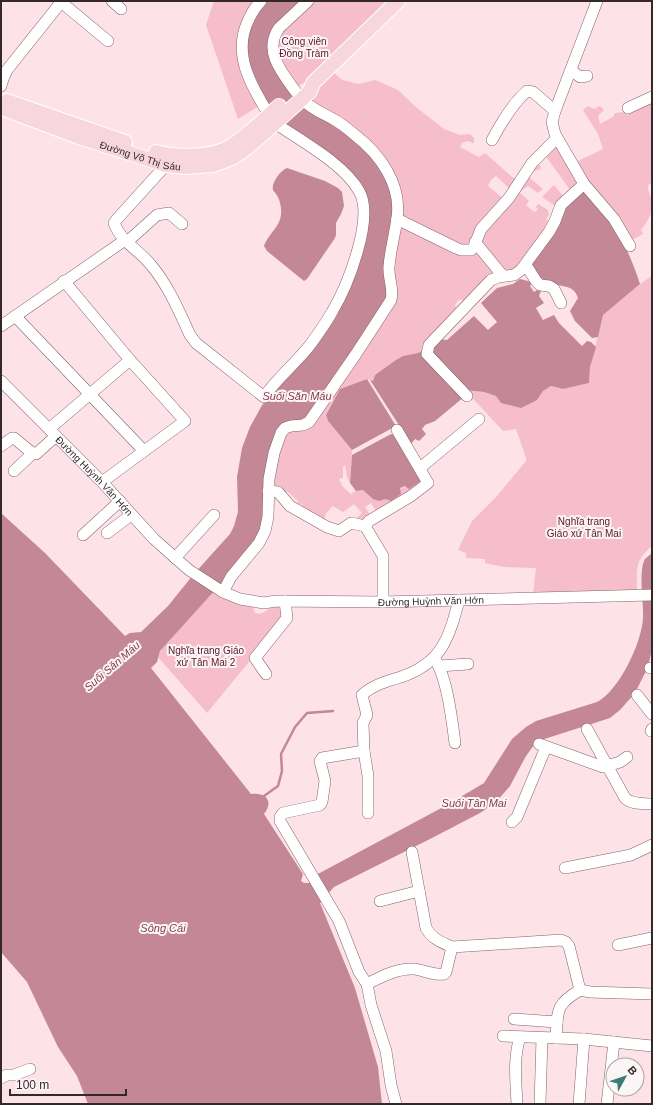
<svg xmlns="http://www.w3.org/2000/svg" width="653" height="1105" font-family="Arial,sans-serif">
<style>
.green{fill:#f6bdca}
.water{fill:#c48795}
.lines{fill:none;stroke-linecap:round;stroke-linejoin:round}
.stream{stroke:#c48795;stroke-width:2.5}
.minor-casing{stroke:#81646a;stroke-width:12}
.major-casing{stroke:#fff;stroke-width:16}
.minor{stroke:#fff;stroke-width:11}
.major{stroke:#f8d6dd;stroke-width:14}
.labels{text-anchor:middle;stroke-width:4;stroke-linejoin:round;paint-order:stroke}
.park-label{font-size:10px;fill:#5c132d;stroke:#fcf5f6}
.street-label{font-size:10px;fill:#34282a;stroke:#fcf5f6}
.water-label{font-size:11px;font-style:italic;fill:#873b51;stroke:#fcf5f6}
</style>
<rect width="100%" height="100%" fill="#fde2e7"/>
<path class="green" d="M214,1H257L259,106L238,119L206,25Z
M312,1H392L314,78L296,87L277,56L278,35Z
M330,69L342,80L359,84L375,80L398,90L417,108L444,129L460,135L470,134L474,138V143L467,141L462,143L460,147L479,157L485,153L517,181L511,190L496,176L491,180L488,186L504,199L474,239L498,274L465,303L460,299L455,304L456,308L454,310L456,313L424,350L418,353L403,356L375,375L373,381L367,379L340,389L326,415L328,421L352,450L350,483L347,477L345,465L343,467V478L339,479L342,486L351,494L356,491L363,490L373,499L421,481L423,485L376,511L371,503L365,507L370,515L363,521H353L362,513L354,504L343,512L333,506L326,513L324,521L300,508L303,505L297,503L298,501L287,491L284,497L270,489L284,435L392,267L307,100Z
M652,101V183L648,185C648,193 650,193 652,201C653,212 648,222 641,230L643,234L630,241L574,163L603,149L598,134L583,110L588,106L594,109L600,106L604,110L598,116L600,124L613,117L615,113L626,112Z
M557,143L580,183L571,191L544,154Z
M536,162L541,167V169L531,172L530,178L543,189L538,193L528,186L524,189H523L520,193L529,201L526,205L534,212L538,210L536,207L538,204L548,210L549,214L546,220L551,223L518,270L504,273L479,241Z
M554,185L564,197L557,207L542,197Z
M652,276V546C634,561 637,570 637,591L533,594L536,568L504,567L485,563V559L466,558V553L458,550L472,521L497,496L526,461V458L516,429L503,431L465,390L484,392L496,396L537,400L543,391L551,386L563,389L589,383L590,367L603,315L640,284Z
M214,592L242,605L253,607L254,612C261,617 266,610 273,607C276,606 280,606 283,606L285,618L207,713L158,657L161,650Z"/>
<path class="water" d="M265,1H304L273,32L282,79L352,135L382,167L394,202L390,293L307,420L283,426L266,520L261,533L229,575L160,651L157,662L151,668L251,794C266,792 274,801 264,814L303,874L301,881L304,883H309L316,875L447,805L484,783L512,739L526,727L536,721L597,702C619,691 642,642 643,618C644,604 638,571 645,559C647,557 650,555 652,553V649L648,667L635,693L620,710L610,718L538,741L534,745L526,756L510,786L496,802L480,813L432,838L334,887L320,903L355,988L378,1067L382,1104H88L77,1076L58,1047L27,982L1,952V513L45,553L125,636L130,633L141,632L168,606L193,575L230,534L234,526L238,512L237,477L242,448L250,427L261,407L270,393L297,364L360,253L362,191L279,123L249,75L246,31Z
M287,168L325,181L338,188L342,192L344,206L341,214L336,223V235L335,238L307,279L304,281L267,251L264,246C270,231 283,226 281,208C280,200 278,196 273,190C271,183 280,171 287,168Z
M584,192C611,213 630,252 640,284L603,315L598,337L592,338L575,321L570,311L578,298C574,283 558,287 546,283C541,281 535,271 531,267L533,261C546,239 560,204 584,192Z
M520,279L532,282L530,286L534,292L539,289L541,291L539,296L544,303L536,308L543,320L554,315L559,323L582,346L587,341L591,342L596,347L590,367L589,383L563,389L551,386L543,391L537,400L521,408L501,403L496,396L484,392L465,390L430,352L439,339L447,340L474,316L488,330L497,322L481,303L497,288L513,284Z
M424,350L464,397L435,421L425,425L422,429L426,434L419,441L415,439L411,444L370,380L373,381L375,375L396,360L403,356L418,353Z
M367,379L396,426L352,450L328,421L326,415L340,389Z
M391,434L396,436L422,480L409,489L405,486L400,488L401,494L391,501L386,499L379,501L373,499L363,490L356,491L350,483L352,455Z"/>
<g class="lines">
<path class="stream" d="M264,796L278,786L282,771L281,754L295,727L307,713L333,711"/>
<defs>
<g id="minor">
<path d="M112,1L121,9"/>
<path d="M261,1C255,7 251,14 248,21C232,55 252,87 269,115"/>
<path d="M597,1L555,111L552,122L555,134L584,184L614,219L630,246"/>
<path d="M61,2L108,41"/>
<path d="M571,70L580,77L587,76"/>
<path d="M1,86L3,79L7,70L62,1"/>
<path d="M296,92C282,73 263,51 279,28L308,1"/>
<path d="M628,108L652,97"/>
<path d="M492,140C501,123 512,104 527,91L533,92L555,111"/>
<path d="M166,165L117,219L114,223C121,242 139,250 151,265C168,285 179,311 190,335L196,343L264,397C277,378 296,363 310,345C318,334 326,323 332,312C347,287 375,218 359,191C344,164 301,141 275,123"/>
<path d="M397,219L456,248L461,250H471L474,247L481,229L509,198L532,163L557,138"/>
<path d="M127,242L157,215L169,213L182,224"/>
<path d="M475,242L503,276"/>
<path d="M526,265L536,281L540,285L549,286L554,289L561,303"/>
<path d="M64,281L130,360L185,421L102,482"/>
<path d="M15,316L144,451"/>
<path d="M1,326L125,240"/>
<path id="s1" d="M1,381L102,482L154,539L189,570L223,592L240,599L264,603L276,601L383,602L652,595"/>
<path d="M467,396L427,354L429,345L491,280L499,277L514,275L521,270L549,232L555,221L561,205L584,184"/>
<path d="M49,429L130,360"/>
<path d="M1,446L12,438H14L31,452L36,454L56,436"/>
<path d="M420,468L479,419"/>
<path d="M14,471L33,453"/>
<path d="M268,491L278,492L290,506L327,527L339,531L351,523L365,526"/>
<path d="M107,533L131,515"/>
<path d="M83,535L120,501"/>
<path d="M175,558L214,515"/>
<path d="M223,592L231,577L259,543L265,531L268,517L269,479L274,453L281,433L285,428L291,426L303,425L309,422L356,354L391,300C394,288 388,278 389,267C390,251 395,234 397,218C402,185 380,154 355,135C348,129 341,123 333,119C322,113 310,108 302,99"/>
<path d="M383,602V556L365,526L369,521L411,496L428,483L397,430"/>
<path d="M434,658C447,676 452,720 455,743"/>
<path d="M439,666L468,664"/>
<path d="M650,668H652"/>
<path d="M266,674L255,658L287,618L285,601"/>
<path d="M637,695L652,714"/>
<path d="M587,729L625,798C632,805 643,803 652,804"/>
<path d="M651,731L652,729"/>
<path d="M539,744L603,767L620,762L627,757"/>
<path d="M364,751L322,758L320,761L325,781L322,802L320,805L283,813L280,817V821L339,921L359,972L367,984L371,1005L386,1051L391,1085L396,1104"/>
<path d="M368,813V776L364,751L363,723L367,715L362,695C373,685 387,681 401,677C442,663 449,638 459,600"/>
<path d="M512,822L517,817L546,747"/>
<path d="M412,852L426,928C432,939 441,942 452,947L561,940L566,942L569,946L580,990L590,992L652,994"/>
<path d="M565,868L631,855L652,845"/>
<path d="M380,901L419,891"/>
<path d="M618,945L652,938"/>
<path d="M367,984C381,977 397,968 414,969C424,970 434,976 444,974L446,972L452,947"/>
<path d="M514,1019L557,1022"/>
<path d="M503,1036L584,1039L652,1046"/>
<path d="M556,1038C558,1010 555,1005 580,990"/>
<path d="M1,1078L7,1075H14L30,1069"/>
<path d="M517,1104C516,1081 513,1059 520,1037"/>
<path d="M540,1104L542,1038"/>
<path d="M579,1104L584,1039"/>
<path d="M607,1104L614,1042"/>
</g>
<g id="major">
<path d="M7,101L125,142"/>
<path id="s2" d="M1,105L7,110L79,137L166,165L185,167L213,165L232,158L248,147L302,99L310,91L313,83L398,1"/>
<path d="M156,152C175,158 209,157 226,149C242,141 265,119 279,106"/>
</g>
</defs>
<use href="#minor" class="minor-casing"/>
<use href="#major" class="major-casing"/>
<use href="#minor" class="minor"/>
<use href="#major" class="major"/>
</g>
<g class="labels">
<g class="park-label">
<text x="304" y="45">Công viên<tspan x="304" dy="12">Đồng Tràm</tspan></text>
<text x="584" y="525">Nghĩa trang<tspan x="584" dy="12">Giáo xứ Tân Mai</tspan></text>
<text x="206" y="654">Nghĩa trang Giáo<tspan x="206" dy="12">xứ Tân Mai 2</tspan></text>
</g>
<g class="street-label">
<text dy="4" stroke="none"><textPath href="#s2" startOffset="149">Đường Võ Thị Sáu</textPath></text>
<text dy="4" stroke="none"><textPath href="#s1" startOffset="133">Đường Huỳnh Văn Hớn</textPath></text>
<text dy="4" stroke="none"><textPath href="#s1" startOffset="517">Đường Huỳnh Văn Hớn</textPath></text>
</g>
<g class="water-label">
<text x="297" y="400">Suối Săn Máu</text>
<text transform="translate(112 666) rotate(-41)" y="4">Suối Săn Máu</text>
<text x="474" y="807">Suối Tân Mai</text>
<text x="163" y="932">Sông Cái</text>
</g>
</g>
<rect width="653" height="1105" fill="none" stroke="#34282a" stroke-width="4"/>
<g transform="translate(625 1077) rotate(50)"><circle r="19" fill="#fcf5f6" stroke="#aca3a4"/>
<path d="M0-3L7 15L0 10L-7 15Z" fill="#387e75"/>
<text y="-6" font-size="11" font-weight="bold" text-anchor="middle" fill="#34282a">B</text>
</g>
<path d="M10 1089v6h116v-6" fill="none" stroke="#34282a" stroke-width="2"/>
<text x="16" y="1089" font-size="12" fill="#34282a" stroke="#fcf5f6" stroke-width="3" paint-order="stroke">100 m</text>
</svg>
